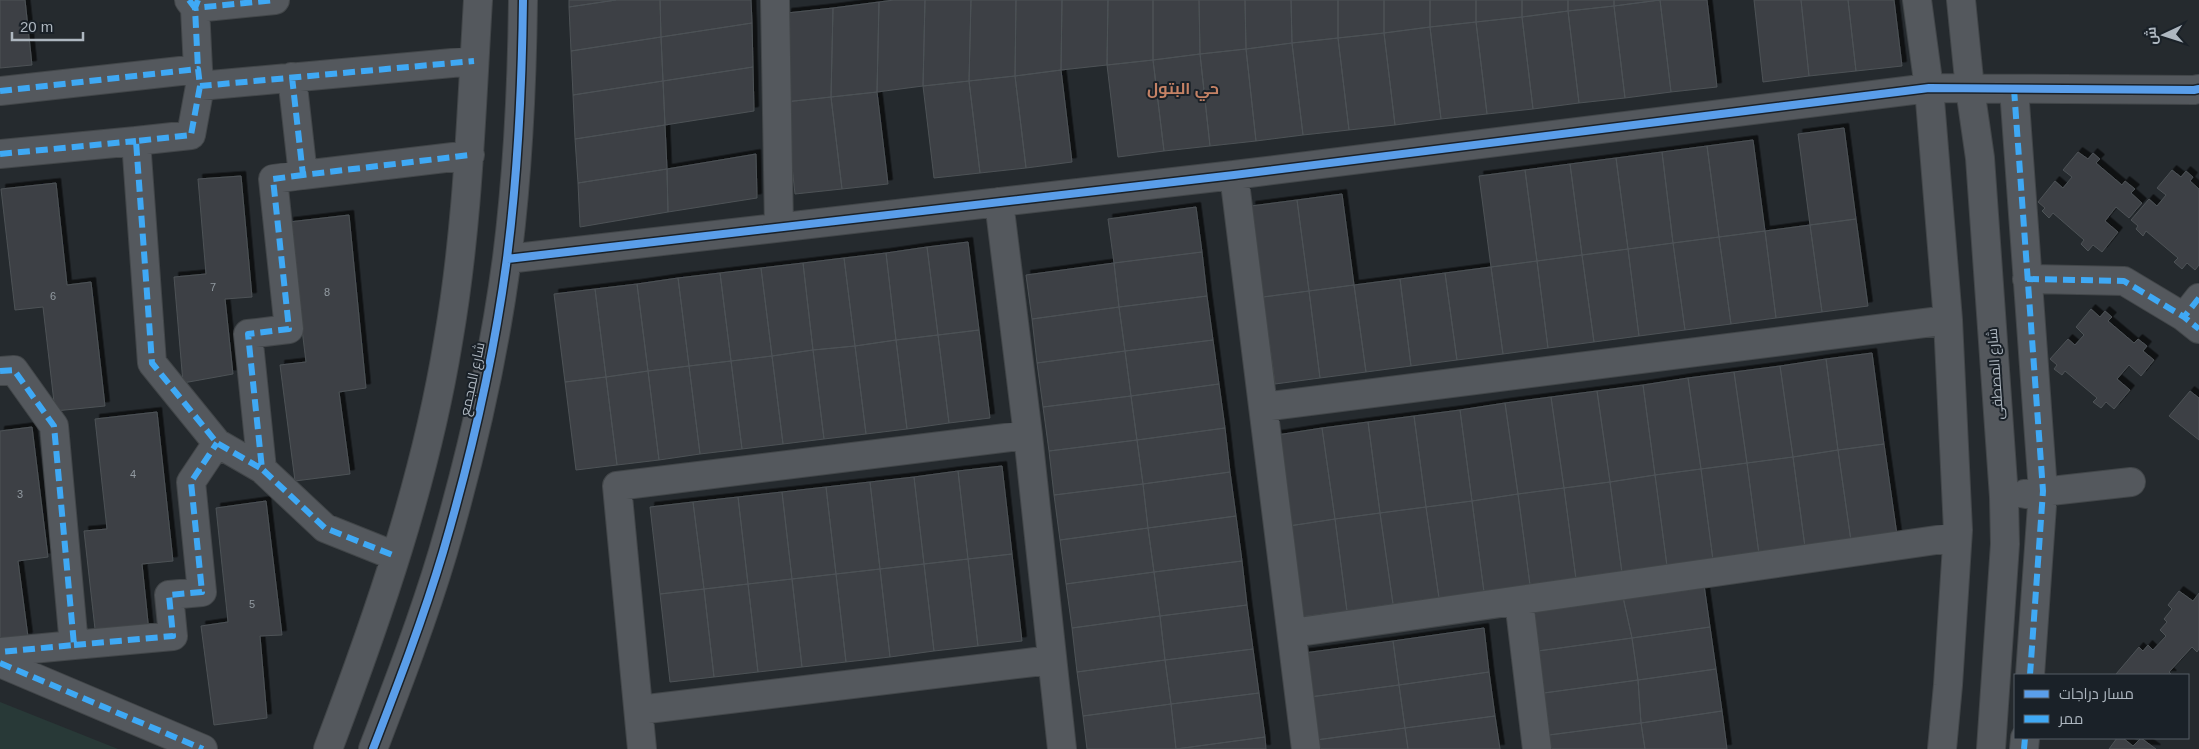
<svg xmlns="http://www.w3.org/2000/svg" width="2199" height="749" font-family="Helvetica,Cairo,sans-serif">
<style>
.green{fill:#283937}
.building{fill:#3d4145;stroke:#4d5256;filter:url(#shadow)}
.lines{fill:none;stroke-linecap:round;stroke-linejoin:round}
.minor-casing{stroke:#424649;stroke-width:30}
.minor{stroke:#54585d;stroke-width:28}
.quiet{stroke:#3fa9f5;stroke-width:6;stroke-dasharray:12 6;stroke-linecap:butt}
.cycleway-casing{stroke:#1a2128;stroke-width:11}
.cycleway{stroke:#5a9eea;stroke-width:8}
.labels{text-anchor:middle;stroke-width:4;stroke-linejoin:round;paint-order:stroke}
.number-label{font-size:11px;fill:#929aa1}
.street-label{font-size:14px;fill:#aeb7c0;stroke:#1a2128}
.quarter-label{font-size:16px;font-weight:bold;fill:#c58265;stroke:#1a2128}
</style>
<defs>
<filter id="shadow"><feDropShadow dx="4.5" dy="-4.5" stdDeviation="0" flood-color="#0009"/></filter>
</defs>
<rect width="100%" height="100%" fill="#252a2e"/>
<path class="green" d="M0,702L118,749H0Z"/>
<path class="building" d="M0,0H25L32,65L0,68Z
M569,0H616L569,7Z
M616,0H660L661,37L571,51L569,7Z
M660,0H751L752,23L661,37Z
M894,0H925L923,86L877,92L879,2Z
M925,0H971L969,81L923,86Z
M971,0H1016L1015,76L969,81Z
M1016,0H1062L1061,70L1015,76Z
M1062,0H1108L1107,65L1061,70Z
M1108,0H1153V60L1107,65Z
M1153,0H1199L1200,54L1153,60Z
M1199,0H1245L1246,49L1200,54Z
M1245,0H1291L1292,43L1246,49Z
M1291,0H1338V38L1292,43Z
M1338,0H1384V33L1338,38Z
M1384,0H1430V27L1384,33Z
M1430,0H1476V22L1430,27Z
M1476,0H1522V17L1476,22Z
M1522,0H1568V11L1522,17Z
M1568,0H1614V6L1568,11Z
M1614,0H1660L1614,6Z
M1660,0L1671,92L1625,98L1614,6Z
M1660,0H1707L1717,87L1671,92Z
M1754,0H1801L1809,76L1763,82Z
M1801,0H1848L1856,71L1809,76Z
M1848,0H1894L1902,66L1856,71Z
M879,2L877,92L831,97L833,8Z
M1614,6L1625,98L1579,103L1568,11Z
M833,8L831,97L785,102L787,13Z
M1568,11L1579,103L1533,109L1522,17Z
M1522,17L1533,109L1487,114L1476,22Z
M1476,22L1487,114L1441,119L1430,27Z
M752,23L753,67L663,81L661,37Z
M1430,27L1441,119L1395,125L1384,33Z
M1384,33L1395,125L1349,130L1338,38Z
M661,37L663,81L573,95L571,51Z
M1338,38L1349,130L1303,135L1292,43Z
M1292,43L1303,135L1256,141L1246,49Z
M1246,49L1256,141L1210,146L1200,54Z
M1200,54L1210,146L1164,151L1153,60Z
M1153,60L1164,151L1118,157L1107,65Z
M753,67L754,111L665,125L663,81Z
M1061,70L1072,162L1026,168L1015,76Z
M1015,76L1026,168L980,173L969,81Z
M663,81L665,125L575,139L573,95Z
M969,81L980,173L934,178L923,86Z
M877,92L888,184L842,189L831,97Z
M831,97L842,189L795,194L785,102Z
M665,125L667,169L578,183L575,139Z
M1844,128L1856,219L1810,225L1798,134Z
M1753,140L1765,231L1719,237L1707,146Z
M1707,146L1719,237L1673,243L1662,152Z
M1662,152L1673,243L1628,249L1616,158Z
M2078,152L2088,159L2093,153L2100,159L2096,163L2122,185L2125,181L2135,189L2131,193L2142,203L2129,218L2116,207L2105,221L2118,232L2102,252L2093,245L2088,251L2081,244L2084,240L2053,213L2049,218L2042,211L2045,208L2038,202L2055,181L2063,188L2072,177L2063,170Z
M756,154L757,198L668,212L667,169Z
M1616,158L1628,249L1582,255L1570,164Z
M1570,164L1582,255L1537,261L1525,170Z
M667,169L668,212L580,227L578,183Z
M1525,170L1537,261L1491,267L1479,176Z
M2172,170L2181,177L2186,171L2193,177L2190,181L2199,189V265L2195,270L2187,263L2182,269L2174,262L2178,258L2146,231L2143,236L2136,229L2138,226L2131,220L2149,199L2157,206L2166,195L2157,188Z
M241,176L252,297L225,299L233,374L183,383L174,277L206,274L198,179Z
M56,183L67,285L91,282L105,406L55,411L43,307L15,310L1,189Z
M1342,194L1354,285L1309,291L1297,200Z
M1297,200L1309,291L1263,297L1251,206Z
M1196,207L1202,252L1114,263L1108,219Z
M349,215L366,388L339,392L350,474L295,481L280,365L306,362L289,222Z
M1856,219L1868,306L1822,312L1810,225Z
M1810,225L1822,312L1776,318L1765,231Z
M1765,231L1776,318L1731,324L1719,237Z
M1719,237L1731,324L1685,330L1673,243Z
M968,242L979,330L938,335L927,247Z
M1673,243L1685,330L1639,336L1628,249Z
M927,247L938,335L896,340L886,253Z
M1628,249L1639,336L1594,342L1582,255Z
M1202,252L1207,296L1119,307L1114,263Z
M886,253L896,340L855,346L844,258Z
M1582,255L1594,342L1548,348L1537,261Z
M844,258L855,346L813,350L803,263Z
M1537,261L1548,348L1503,354L1491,267Z
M803,263L813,350L772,356L761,268Z
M1114,263L1119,307L1032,319L1026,275Z
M1491,267L1503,354L1457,360L1445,273Z
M761,268L772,356L731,361L720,273Z
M720,273L731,361L689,366L678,278Z
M1445,273L1457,360L1411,366L1400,279Z
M678,278L689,366L648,371L637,284Z
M1400,279L1411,366L1366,372L1354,285Z
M637,284L648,371L606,377L595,289Z
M1354,285L1366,372L1320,378L1309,291Z
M595,289L606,377L565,382L554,294Z
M1309,291L1320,378L1275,384L1263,297Z
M1207,296L1213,340L1125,351L1119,307Z
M1119,307L1125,351L1037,363L1032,319Z
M2091,309L2100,317L2105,311L2112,317L2108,321L2134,343L2138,339L2147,346L2143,351L2154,360L2141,376L2129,365L2117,379L2130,390L2114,409L2106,402L2101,408L2093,402L2097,398L2065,371L2062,375L2054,369L2057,365L2050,359L2068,339L2075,345L2084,335L2076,327Z
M979,330L990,418L949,423L938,335Z
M938,335L949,423L907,429L896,340Z
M896,340L907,429L866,434L855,346Z
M1213,340L1219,384L1131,396L1125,351Z
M855,346L866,434L824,439L813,350Z
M813,350L824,439L783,444L772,356Z
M1125,351L1131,396L1043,407L1037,363Z
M1872,353L1884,444L1838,450L1826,359Z
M772,356L783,444L742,449L731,361Z
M1826,359L1838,450L1793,457L1780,366Z
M731,361L742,449L700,454L689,366Z
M689,366L700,454L659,460L648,371Z
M1780,366L1793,457L1747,463L1734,372Z
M648,371L659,460L617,465L606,377Z
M1734,372L1747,463L1701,469L1688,378Z
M606,377L617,465L576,470L565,382Z
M1688,378L1701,469L1655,475L1643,385Z
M1219,384L1225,428L1137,440L1131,396Z
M1643,385L1655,475L1610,482L1597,391Z
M1597,391L1610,482L1564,488L1551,397Z
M2190,391L2199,398V440L2169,416Z
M1131,396L1137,440L1049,451L1043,407Z
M1551,397L1564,488L1518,494L1505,403Z
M1505,403L1518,494L1472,501L1460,410Z
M1460,410L1472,501L1426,507L1414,416Z
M157,412L173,561L142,564L149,632L96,638L84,531L107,529L95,419Z
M1414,416L1426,507L1380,513L1368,422Z
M1368,422L1380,513L1335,519L1322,428Z
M32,427L48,557L18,561L28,637L0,641V431Z
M1225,428L1230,472L1143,484L1137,440Z
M1322,428L1335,519L1289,526L1277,435Z
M1137,440L1143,484L1054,495L1049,451Z
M1884,444L1897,535L1851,541L1838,450Z
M1838,450L1851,541L1805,547L1793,457Z
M1793,457L1805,547L1759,554L1747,463Z
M1747,463L1759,554L1713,560L1701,469Z
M1002,466L1012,554L968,559L958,471Z
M1701,469L1713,560L1667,566L1655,475Z
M958,471L968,559L924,564L914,477Z
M1230,472L1236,516L1148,528L1143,484Z
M1655,475L1667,566L1622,573L1610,482Z
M914,477L924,564L880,569L870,482Z
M870,482L880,569L836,574L826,487Z
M1610,482L1622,573L1576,579L1564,488Z
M1143,484L1148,528L1060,540L1054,495Z
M826,487L836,574L792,579L782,492Z
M1564,488L1576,579L1530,585L1518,494Z
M782,492L792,579L748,584L738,497Z
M1518,494L1530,585L1484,592L1472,501Z
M738,497L748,584L704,589L693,502Z
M266,501L282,635L260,636L267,718L214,725L201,626L228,622L216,508Z
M1472,501L1484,592L1439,598L1426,507Z
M693,502L704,589L660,594L650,507Z
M1426,507L1439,598L1393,604L1380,513Z
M1380,513L1393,604L1347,611L1335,519Z
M1236,516L1242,561L1154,572L1148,528Z
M1335,519L1347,611L1301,617L1289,526Z
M1148,528L1154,572L1066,584L1060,540Z
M1012,554L1022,641L978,646L968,559Z
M968,559L978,646L934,651L924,564Z
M1242,561L1247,605L1160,616L1154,572Z
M924,564L934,651L890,657L880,569Z
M880,569L890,657L846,662L836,574Z
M1154,572L1160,616L1072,628L1066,584Z
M836,574L846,662L802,667L792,579Z
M792,579L802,667L758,672L748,584Z
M748,584L758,672L714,677L704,589Z
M1704,585L1710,627L1632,638L1623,597Z
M704,589L714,677L670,682L660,594Z
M2179,591L2193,601L2199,593V649L2197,652L2192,647L2169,672L2172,675H2117L2116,674L2139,647L2143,651L2148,645L2153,650L2166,636L2160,630L2167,622L2164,619L2172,609L2168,605Z
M1623,597L1632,638L1538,651L1533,609Z
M1247,605L1253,649L1165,660L1160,616Z
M1160,616L1165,660L1077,672L1072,628Z
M1710,627L1716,669L1638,680L1632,638Z
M1484,628L1489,672L1399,685L1393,641Z
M1632,638L1638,680L1544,693L1538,651Z
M1393,641L1399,685L1310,697L1304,653Z
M1253,649L1259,693L1171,704L1165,660Z
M1165,660L1171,704L1083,716L1077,672Z
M1716,669L1722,711L1641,723L1638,680Z
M1489,672L1495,716L1405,728L1399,685Z
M1638,680L1641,723L1549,735L1544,693Z
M1399,685L1405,728L1316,740L1310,697Z
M1259,693L1265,737L1176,749L1171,704Z
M1171,704L1176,749H1087L1083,716Z
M1722,711L1727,749H1645L1641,723Z
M1495,716L1500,749H1408L1405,728Z
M1641,723L1645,749H1551L1549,735Z
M1405,728L1408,749H1317L1316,740Z
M1265,737L1266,749H1176Z
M2117,738H2123L2133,746L2141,738L2156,749H2109Z"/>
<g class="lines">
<defs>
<path id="minor" d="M189,0L195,8L198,69
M198,0L195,8L275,0
M775,0L779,227
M1917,0L1929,88L1948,320L1958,530L1948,685L1942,749
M1961,0L1970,89L1980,158L2004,497L2005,544L1991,749
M292,77L303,175L470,155
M200,86L191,135L136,141L152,363L217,443L262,469
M2014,89L2043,491L2030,675
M0,91L198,69L200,86L474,61
M0,154L136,141
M303,175L273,179L289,329L248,334L262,469L325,528L395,556
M1234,175L1306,749
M999,202L1028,435L1062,749
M507,259L1234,175L1929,88L2194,90L2199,89
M2027,279L2124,281L2184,317
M2199,298L2184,317L2199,329
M0,371L14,370L54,426L74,645L0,652
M1264,407L1948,320
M2025,494L2131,482
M1519,601L1537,749
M1292,633L1957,537
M74,645L173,636L169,595L202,592L191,482L217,443
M0,663L203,749
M639,710L1051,660
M328,749C378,617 425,482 448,342C468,227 471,116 478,0
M373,749C398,684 423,619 443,552C471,456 494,357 507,258C518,172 522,86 523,0
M642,749L617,486L1028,435
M2024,749L2025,738"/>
</defs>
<use href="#minor" class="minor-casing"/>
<use href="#minor" class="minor"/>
<path class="quiet" d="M189,0L195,8L198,69
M198,0L195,8L275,0
M292,77L303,175L470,155
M200,86L191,135L136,141L152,363L217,443L262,469
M2014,89L2043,491L2030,675
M0,91L198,69L200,86L474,61
M0,154L136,141
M303,175L273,179L289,329L248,334L262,469L325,528L395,556
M2027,279L2124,281L2184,317
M2199,298L2184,317L2199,329
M0,371L14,370L54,426L74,645L0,652
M74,645L173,636L169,595L202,592L191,482L217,443
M0,663L203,749
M2024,749L2025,738"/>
<defs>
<path id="cycleway" d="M507,259L1234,175L1929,88L2194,90L2199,89
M373,749C398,684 423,619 443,552C471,456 494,357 507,258C518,172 522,86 523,0"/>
</defs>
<use href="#cycleway" class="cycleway-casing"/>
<use href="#cycleway" class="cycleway"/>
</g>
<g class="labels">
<g class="number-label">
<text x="213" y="291">7</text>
<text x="327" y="296">8</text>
<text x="53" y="300">6</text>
<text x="133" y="478">4</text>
<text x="20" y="498">3</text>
<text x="252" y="608">5</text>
</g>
<g class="street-label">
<text transform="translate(1995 374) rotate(-94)" y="5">شارع المصطفى</text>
<text transform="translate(472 379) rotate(-78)" y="5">شارع المجمع</text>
</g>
<g class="quarter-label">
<text x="1183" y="94">حي البتول</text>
</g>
</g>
<rect x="2014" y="674" width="175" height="65" fill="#1a2128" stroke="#555d65"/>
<rect x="2024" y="690" width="25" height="8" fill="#5a9eea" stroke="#555d65"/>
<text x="2059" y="699" font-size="15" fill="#aeb7c0">مسار دراجات</text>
<rect x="2024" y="715" width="25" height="8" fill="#3fa9f5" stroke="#555d65"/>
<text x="2059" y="724" font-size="15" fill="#aeb7c0">ممر</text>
<g transform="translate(2164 35) rotate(266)" stroke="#1a2128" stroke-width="4" paint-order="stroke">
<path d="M0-4L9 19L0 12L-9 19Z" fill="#aeb7c0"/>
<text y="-8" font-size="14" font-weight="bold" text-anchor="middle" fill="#aeb7c0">ش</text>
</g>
<path d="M12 32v8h71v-8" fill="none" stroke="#aeb7c0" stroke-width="2.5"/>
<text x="20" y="32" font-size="15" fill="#aeb7c0" stroke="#1a2128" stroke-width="4" paint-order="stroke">20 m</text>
</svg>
